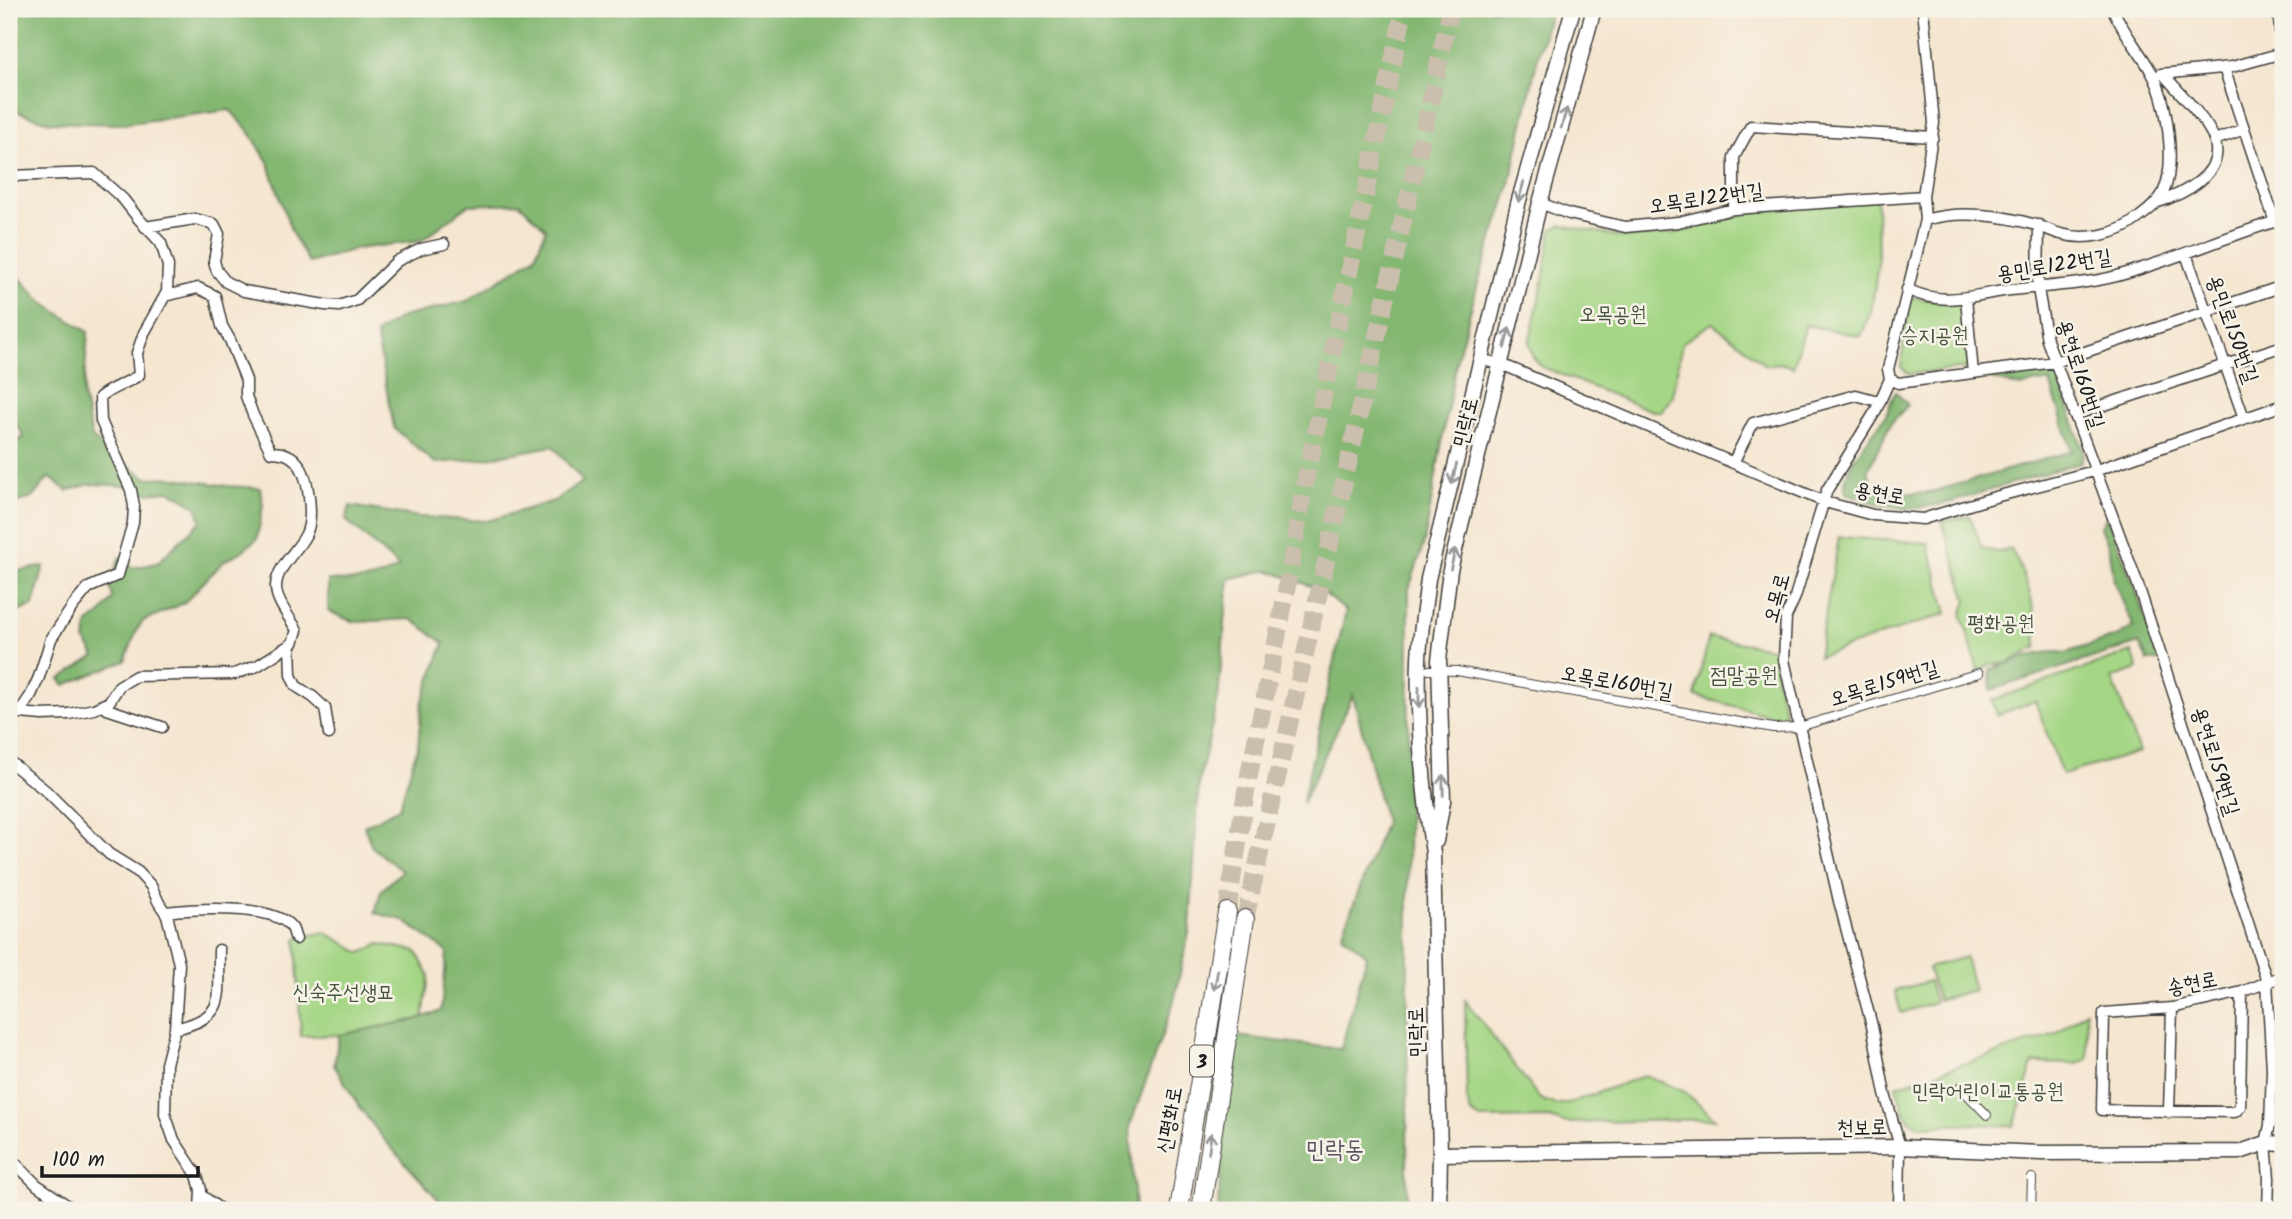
<svg xmlns="http://www.w3.org/2000/svg" width="2292" height="1219" font-family="Kalam,'Poor Story',sans-serif">
<style>
.green{fill:#a5d685;stroke:#607950;stroke-width:2}
.forest{fill:#84b772;stroke:#506a47;stroke-width:2}
.lines{fill:none;stroke-linecap:round;stroke-linejoin:round}
.trunk-tunnel{stroke:#cabeac;stroke-width:18;stroke-dasharray:18 9;stroke-linecap:butt}
.pedestrian-casing{stroke:#3d3a37;stroke-width:10}
.minor-casing{stroke:#3d3a37;stroke-width:13}
.secondary-casing{stroke:#3d3a37;stroke-width:17}
.trunk-casing{stroke:#3d3a37;stroke-width:20}
.pedestrian{stroke:#fff;stroke-width:8}
.minor{stroke:#fff;stroke-width:10}
.secondary{stroke:#fff;stroke-width:14}
.trunk{stroke:#fff;stroke-width:18}
.oneway{stroke:#999}
.labels{text-anchor:middle;stroke-width:5;stroke-linejoin:round;paint-order:stroke}
.shield{fill:#f7f3e8;stroke:#5e5c59;stroke-width:2}
.shield-label{font-size:19px;font-weight:bold;fill:#1c1c1c}
.street-label{font-size:21px;fill:#1c1c1c;stroke:#f7f3e8}
.park-label{font-size:21px;fill:#45543c;stroke:#f7f3e8}
.quarter-label{font-size:24px;fill:#5b5362;stroke:#f7f3e8}
</style>
<rect width="100%" height="100%" fill="#f7f3e8"/>
<filter id="ink" filterUnits="userSpaceOnUse"><feTurbulence type="fractalNoise" baseFrequency=".0143" numOctaves="2"/><feDisplacementMap in="SourceGraphic" scale="14" xChannelSelector="R" yChannelSelector="G"/><feConvolveMatrix kernelMatrix="1 2 1 2 8 2 1 2 1" color-interpolation-filters="sRGB"/></filter>
<filter id="wash" filterUnits="userSpaceOnUse"><feTurbulence type="fractalNoise" baseFrequency=".00686" numOctaves="4" result="noise"/><feDisplacementMap in="SourceGraphic" scale="28" xChannelSelector="R" yChannelSelector="G"/><feGaussianBlur stdDeviation="1.57" result="paint"/><feColorMatrix in="noise" values="0 0 0 0 0 0 0 0 0 0 0 0 0 0 0 0 0 1.4 0 .05"/><feComposite in="paint" operator="in"/></filter>
<g filter="url(#wash)">
<rect width="100%" height="100%" fill="#f5e6d0"/>
<path class="green" d="M1877,199L1878,264L1871,311L1861,336L1806,325L1793,367L1779,363L1766,366L1742,345L1712,323L1682,343L1672,397L1661,411H1652L1542,367L1533,357L1529,343L1542,286L1552,229L1561,225L1627,238L1676,233L1754,211Z
M1909,297L1961,304L1969,368L1908,374L1901,367Z
M1970,516L1982,548L1996,552L2011,549C2030,584 2035,607 2037,647L2007,663L1989,665L1979,673L1962,615L1967,600L1942,522Z
M1839,537L1928,543L1947,613L1818,657Z
M1709,637L1776,649V676L1787,720L1695,696Z
M2132,652L2138,669L2112,678L2139,752L2062,775L2035,701L1997,715L1992,700Z
M325,932L361,953L380,944L416,951L429,976L423,1018L339,1035L301,1036L296,939Z
M1965,957L1974,990L1938,1000L1928,968Z
M1929,981L1935,1002L1901,1013L1895,991Z
M1465,1000L1540,1099L1556,1105L1572,1102L1646,1075L1685,1092L1715,1119L1564,1123L1550,1118L1480,1119L1470,1112L1467,1099Z
M2086,1011L2088,1059L2076,1064L2033,1063L2014,1126L1976,1124L1920,1126L1910,1121L1904,1111L1896,1086L2056,1034Z"/>
<path class="forest" d="M9,9H1551L1538,56L1509,188L1481,273L1456,362L1424,543L1409,589L1407,1210H1283L1264,1204L1259,1210H1218L1230,1035L1341,1049L1367,955L1342,935L1385,822L1353,695L1302,804L1346,611L1319,589L1267,570L1229,579L1218,699L1199,781L1190,928L1174,1001L1130,1126L1135,1210H448L387,1143L360,1108L334,1065L339,1035L415,1020L441,1011L447,952L403,920L375,913L381,891L402,871L372,847L364,826L399,808L418,745L422,703L444,643L411,619L354,622L328,611V580C354,582 376,582 399,567L346,520L350,506L420,517L487,521L554,501L583,481L553,446L481,459L435,463L394,428L376,334L402,317L467,301L535,257L546,229L519,203L468,205L421,241L355,249L309,263L292,233L268,162L249,131L230,110L121,124L49,122L9,109Z
M9,252L17,253L18,276L42,302L88,332L83,395L92,438L146,478L170,477L228,486L260,488L263,505L257,539L241,552L224,561L184,603L143,621L137,630L125,661L65,685L60,679L95,656L85,640L88,623L100,615L113,598L109,585L120,557L133,568L157,563L201,521L196,506L170,491L147,493L129,486L91,484L67,491L49,477L32,498L9,505V445L24,437L9,411Z
M2043,368L2057,373L2084,452L2081,462L1944,504L1909,509L1872,502L1846,493C1839,468 1872,437 1885,416C1889,409 1892,399 1895,391L1908,405L1891,423L1868,470L1875,493H1928L2072,451L2050,382H2036L2021,387L1984,377Z
M2107,516L2137,593L2159,661H2148L2139,643L1991,690L1990,670C2013,662 2041,648 2065,653L2116,637L2134,627L2114,582L2110,550L2101,527Z
M44,566L33,606L9,615V573Z"/>
</g>
<g filter="url(#ink)">
<g class="lines">
<path class="trunk-tunnel" d="M1227,912L1247,785L1283,608L1304,488L1404,9
M1245,919L1451,9"/>
<defs>
<path id="pedestrian" d="M1429,670L1457,671L1773,728L1799,727L1979,673
M1960,1087L1987,1115
M2031,1210L2032,1178"/>
<path id="minor" d="M2278,9L2283,61
M2224,68L2275,222
M2161,74L2232,67L2282,53
M2215,140L2244,129
M9,176L94,173L123,199L138,218L161,243L168,266L167,292L144,333L137,353L139,375C126,384 112,387 100,397L101,421L131,490L134,506L133,523L118,575L88,588L73,606L51,639L39,677L31,695L19,713
M1540,203L1569,214L1625,227L1678,222L1734,209L1923,196
M2155,203C2182,195 2227,174 2214,139C2207,120 2178,91 2164,75
M1734,209V157L1751,126L1933,137
M1925,220C1959,210 2002,215 2036,225C2044,227 2052,232 2061,234C2085,241 2117,235 2137,219C2146,212 2158,204 2163,193C2177,164 2167,100 2152,73C2140,51 2123,33 2113,9
M2039,225L2038,289L2047,340L2137,582L2267,981L2272,1069L2270,1125L2266,1143L2269,1178L2268,1210
M145,227L195,219L214,224L219,234L214,261L217,271L226,282L244,291L325,305L339,306L357,300L397,261L421,249L444,244
M2186,254L2244,418
M1907,289C1943,308 1975,294 2011,290C2047,286 2082,285 2117,276C2173,260 2227,236 2283,219
M1966,299L1973,373
M1482,360L1501,364L1825,502L1873,515L1923,519L1995,497L2094,471L2283,405
M1890,379L1898,383L2055,362L2283,286
M2074,415L2283,346
M1733,463L1753,423L1856,395L1878,401
M290,645L291,675L296,686L313,697L325,708L329,734
M103,705L107,709L162,727
M9,712L42,715L69,714L94,709L109,702L119,686L136,676L234,674L257,666L293,643L297,630C290,618 275,600 276,586C277,566 298,551 306,534C314,518 309,474 296,461C290,454 280,452 271,452L253,415L246,396V380L230,340L222,326L215,296L198,288L165,296
M9,761L46,791L109,854L138,872L151,886L159,903L167,915L179,964L175,1029L166,1064L165,1114L174,1140L197,1175L201,1190L200,1210
M165,912C193,909 275,903 292,928C294,931 294,935 296,939
M2242,992L2240,1107L2235,1112L2102,1110L2104,1013L2172,1008L2242,992L2283,976
M175,1029C229,1016 218,998 219,950
M2169,1112L2172,1008
M9,1157L37,1185L74,1210
M201,1195L221,1210
M1899,1210L1900,1147L1885,1094L1872,1026L1839,901L1784,660L1786,617L1795,597L1827,490L1875,412L1890,379L1888,369L1925,220L1923,196L1934,123L1923,9"/>
<path id="secondary" d="M1436,841L1443,801L1439,660L1450,570L1540,203L1594,9
M1440,1154L1900,1147L2041,1153L2240,1152L2266,1143L2283,1144
M1439,1210L1440,1154L1433,853C1423,789 1417,724 1419,659C1420,632 1425,605 1428,579L1519,200L1573,9"/>
<path id="trunk" d="M1179,1210L1227,912
M1201,1210L1245,919"/>
</defs>
<use href="#pedestrian" class="pedestrian-casing"/>
<use href="#minor" class="minor-casing"/>
<use href="#secondary" class="secondary-casing"/>
<use href="#trunk" class="trunk-casing"/>
<use href="#pedestrian" class="pedestrian"/>
<use href="#minor" class="minor"/>
<use href="#secondary" class="secondary"/>
<use href="#trunk" class="trunk"/>
</g>
<defs><path id="oneway-shaft" d="M-6 0H5M1.5-3L5.5 0L1.5 3" fill="none" stroke-width="1.6" stroke-linecap="round" stroke-linejoin="round" transform="scale(1.75)"/></defs>
<g class="oneway">
<use href="#oneway-shaft" transform="translate(1564 118) rotate(-74)"/>
<use href="#oneway-shaft" transform="translate(1521 192) rotate(105)"/>
<use href="#oneway-shaft" transform="translate(1507 338) rotate(-76)"/>
<use href="#oneway-shaft" transform="translate(1454 474) rotate(104)"/>
<use href="#oneway-shaft" transform="translate(1453 559) rotate(-76)"/>
<use href="#oneway-shaft" transform="translate(1419 697) rotate(90)"/>
<use href="#oneway-shaft" transform="translate(1443 785) rotate(-91)"/>
<use href="#oneway-shaft" transform="translate(1216 980) rotate(100)"/>
<use href="#oneway-shaft" transform="translate(1210 1143) rotate(-82)"/>
</g>
</g>
<g class="labels">
<rect class="shield" x="1190" y="1045.5" width="24" height="31" rx="5"/>
<g class="shield-label">
<text x="1202" y="1068">3</text>
</g>
<g class="street-label">
<text transform="translate(1706 198) rotate(-8)" y="7">오목로122번길</text>
<text transform="translate(2054 265) rotate(-9)" y="7">용민로122번길</text>
<text transform="translate(2233 329) rotate(70)" y="7">용민로150번길</text>
<text transform="translate(2081 374) rotate(72)" y="7">용현로160번길</text>
<text transform="translate(1465 422) rotate(-76)" y="7">민락로</text>
<text transform="translate(1880 493) rotate(10)" y="7">용현로</text>
<text transform="translate(1776 598) rotate(-75)" y="7">오목로</text>
<text transform="translate(1617 682) rotate(10)" y="7">오목로160번길</text>
<text transform="translate(1884 683) rotate(-17)" y="7">오목로159번길</text>
<text transform="translate(2216 761) rotate(72)" y="7">용현로159번길</text>
<text transform="translate(2192 983) rotate(-11)" y="7">송현로</text>
<text transform="translate(1416 1032) rotate(-91)" y="7">민락로</text>
<text transform="translate(1169 1120) rotate(-80)" y="7">신평화로</text>
<text transform="translate(1862 1127) rotate(-1)" y="7">천보로</text>
</g>
<g class="park-label">
<text x="1613" y="321">오목공원</text>
<text x="1935" y="342">승지공원</text>
<text x="2001" y="630">평화공원</text>
<text x="1744" y="682">점말공원</text>
<text x="343" y="999">신숙주선생묘</text>
<text x="1988" y="1098">민락어린이교통공원</text>
</g>
<g class="quarter-label">
<text x="1335" y="1157">민락동</text>
</g>
</g>
<rect width="2292" height="1219" fill="none" stroke="#f7f3e8" stroke-width="35"/>
<path d="M42 1166v10h156v-10" fill="none" stroke="#1c1c1c" stroke-width="3.5"/>
<text x="52" y="1166" font-size="21" fill="#1c1c1c" stroke="#f7f3e8" stroke-width="5" paint-order="stroke">100 m</text>
</svg>
